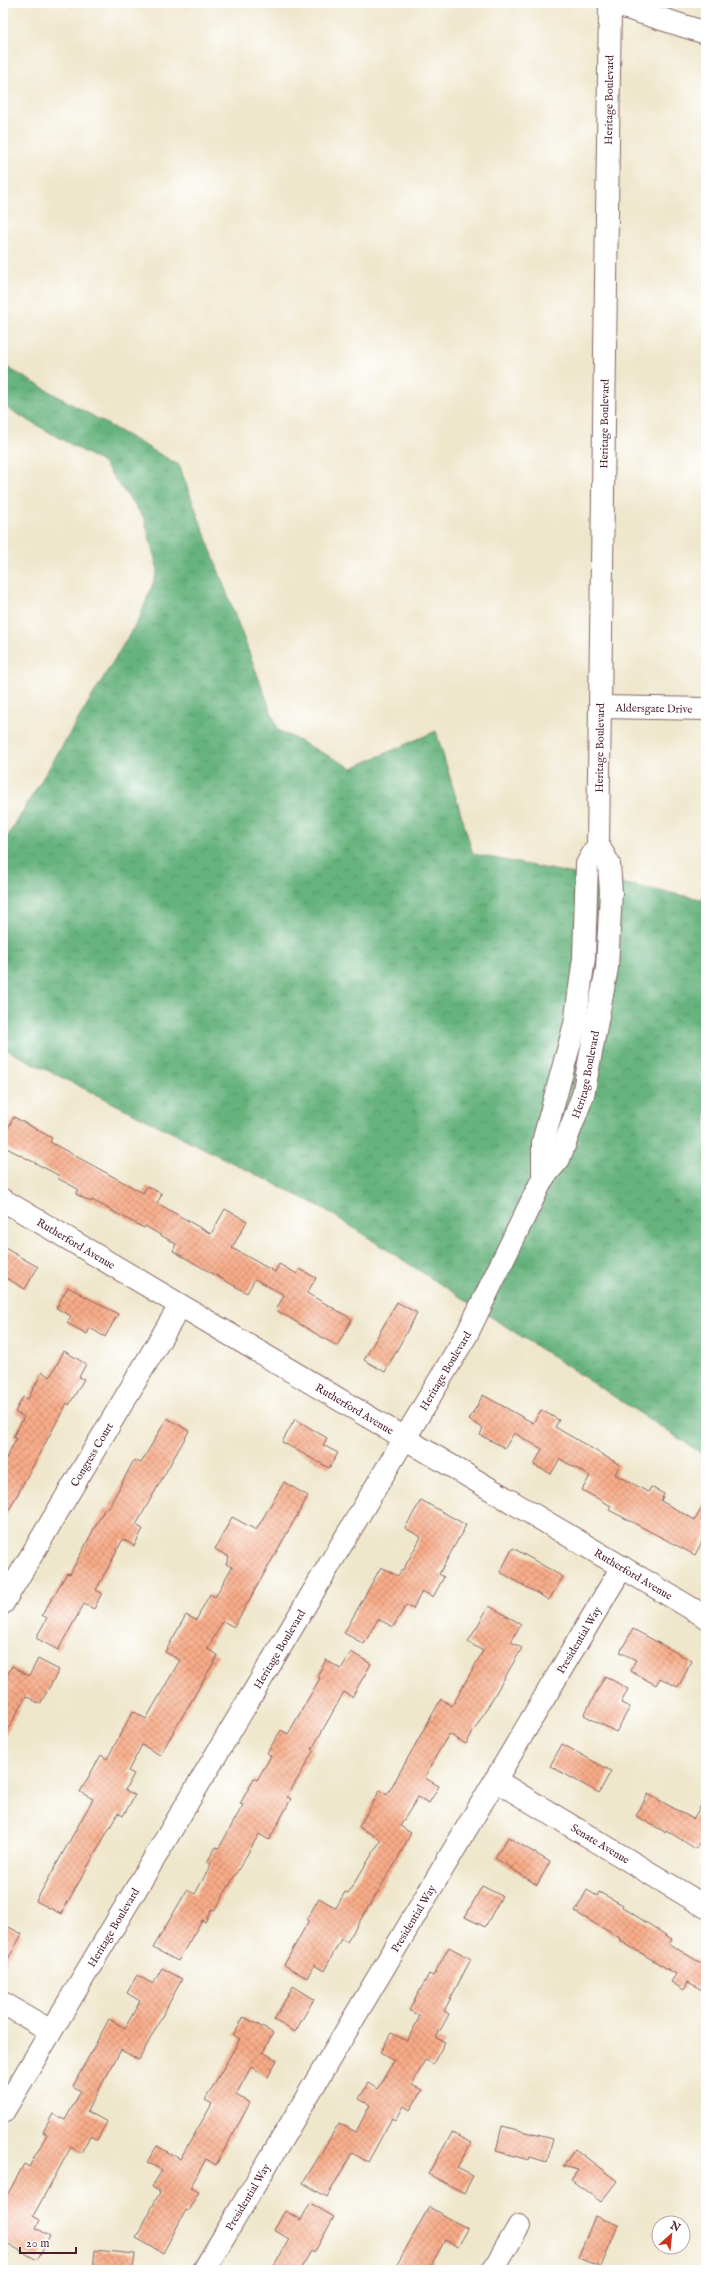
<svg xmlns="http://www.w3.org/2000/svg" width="709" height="2273" font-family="'IM FELL English',serif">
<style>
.forest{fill:url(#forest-crowns);stroke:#586954}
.building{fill:url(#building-cross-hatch)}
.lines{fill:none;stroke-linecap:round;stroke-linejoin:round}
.street-casing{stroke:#846563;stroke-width:24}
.street{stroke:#fff;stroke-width:22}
.labels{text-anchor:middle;stroke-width:3.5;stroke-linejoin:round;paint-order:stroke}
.street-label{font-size:11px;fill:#4a1f2b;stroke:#fff}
</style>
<defs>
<pattern id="forest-crowns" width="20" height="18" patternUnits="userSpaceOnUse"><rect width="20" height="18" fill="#66b37d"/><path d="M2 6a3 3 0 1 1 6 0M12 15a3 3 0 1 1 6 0" fill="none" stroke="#569167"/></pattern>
<pattern id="building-cross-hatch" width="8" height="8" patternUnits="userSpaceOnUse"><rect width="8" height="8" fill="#f8ac88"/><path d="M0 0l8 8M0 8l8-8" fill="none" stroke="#cb8b6f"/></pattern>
</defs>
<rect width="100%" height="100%" fill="#fff"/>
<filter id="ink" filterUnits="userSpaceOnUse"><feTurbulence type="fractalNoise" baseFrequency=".025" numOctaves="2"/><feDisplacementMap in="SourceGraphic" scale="8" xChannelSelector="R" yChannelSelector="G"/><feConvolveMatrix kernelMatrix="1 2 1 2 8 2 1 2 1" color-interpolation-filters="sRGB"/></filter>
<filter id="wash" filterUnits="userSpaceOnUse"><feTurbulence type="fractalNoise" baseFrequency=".012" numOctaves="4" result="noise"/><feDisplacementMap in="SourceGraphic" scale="16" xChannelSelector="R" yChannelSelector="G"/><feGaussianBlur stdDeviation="0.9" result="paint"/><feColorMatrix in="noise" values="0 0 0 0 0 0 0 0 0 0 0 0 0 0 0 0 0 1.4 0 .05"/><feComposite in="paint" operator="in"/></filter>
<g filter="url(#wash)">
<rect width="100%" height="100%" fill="#efe7cc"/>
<path class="forest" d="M3,365L179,465L278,730L352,768L436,731L473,854L706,900V1456L321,1207L3,1048V844L140,617L158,570L144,518L102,462L3,406Z"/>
<g id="blocks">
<path class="building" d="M14,1117L52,1138L50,1142L143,1193L147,1186L162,1194L157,1203L211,1234L225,1209L247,1221L232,1248L275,1272L279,1264L297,1274L300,1269L316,1278L307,1293L352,1319L337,1346L276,1310L284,1295L255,1279L247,1293L173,1251L176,1244L145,1226L144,1228L92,1200L91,1202L76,1194L78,1189L57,1178L58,1175L3,1146V1137Z
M3,1247L38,1267L25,1289L3,1276Z
M68,1287L118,1314L105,1337L90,1328L87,1334L67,1323L71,1316L56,1308Z
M397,1302L417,1313L385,1372L364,1360Z
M64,1351L86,1364L79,1377L84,1379L69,1405L67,1403L3,1521V1464L16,1439L13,1437L24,1417L15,1412L23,1397L28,1399L42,1372L50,1377Z
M483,1395L533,1423L541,1410L559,1420L555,1427L620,1465L615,1474L648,1492L651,1487L664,1494L661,1501L695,1520L706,1500V1534L695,1555L609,1510L611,1506L582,1490L590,1476L560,1459L551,1474L534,1465L542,1449L514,1433L505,1448L480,1435L483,1428L469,1420Z
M167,1418L189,1431L136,1525L143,1529L134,1546L123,1539L96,1590L102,1593L94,1609L84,1604L58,1650L36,1638L47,1618L42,1615L67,1573L70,1574L105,1508L108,1509L134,1460L141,1463Z
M295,1419L327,1438L323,1445L338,1453L329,1468L282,1442Z
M284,1482L308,1496L234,1627L223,1621L207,1649L218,1655L160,1755L142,1745L128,1771L134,1774L125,1790L135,1795L123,1816L118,1813L61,1914L36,1901L93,1799L80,1792L101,1755L107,1759L133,1711L146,1719L180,1660L165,1652L186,1615L196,1620L210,1594L215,1597L232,1567L226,1564L229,1557L215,1549L232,1517L256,1530Z
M421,1500L466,1525L439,1574L444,1577L433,1597L422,1591L413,1609L406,1605L393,1627L378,1619L364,1644L344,1633L381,1567L398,1576L402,1569L403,1570L421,1537L405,1528Z
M513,1548L563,1577L549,1600L500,1572Z
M489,1606L521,1624L511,1642L522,1648L466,1744L449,1734L433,1761H434L425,1778L439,1786L429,1803L418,1797L400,1826L411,1833L396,1862L347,1942L341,1939L324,1971L314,1965L307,1978L284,1965L309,1920L307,1919L319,1898L336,1908L345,1892L348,1893L381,1840L359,1827L380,1790L387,1795L441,1699L452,1706L483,1651L468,1642Z
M633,1629L692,1661L678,1687L660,1678L656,1685L630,1671L636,1660L620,1652Z
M351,1652L371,1664L352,1697L344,1692L312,1749L314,1750L287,1797L291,1799L269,1840L259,1834L215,1910L212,1909L205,1922L202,1920L178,1961L153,1948L187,1890L195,1894L211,1864L207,1862L216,1847L219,1848L243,1805L240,1804L254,1778L257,1780L271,1756L267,1753L281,1730L288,1734L320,1678L317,1676L326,1660L341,1669Z
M38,1659L59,1670L40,1704L26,1696L3,1739V1683L12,1666L29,1676Z
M605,1676L628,1689L621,1703L630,1707L616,1732L584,1715Z
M562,1744L611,1771L599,1793L550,1766Z
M648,1794L693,1819L706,1797V1847L699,1843L696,1849L666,1830L665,1832L636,1816Z
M508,1837L550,1862L537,1885L495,1858Z
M482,1886L502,1896L485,1927L465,1917Z
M587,1890L597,1896L599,1892L623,1905L622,1907L672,1939L669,1944L706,1966V1992L688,1982L684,1990L671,1982L676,1974L619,1940L620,1938L575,1912Z
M3,1924L22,1934L3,1968Z
M449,1947L471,1959L444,2011L449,2014L436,2038L445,2042L433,2064L425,2060L412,2085L422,2090L410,2110L404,2106L396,2120L392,2118L368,2162L352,2153L327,2197L303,2183L339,2123L356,2132L370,2105L359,2099L368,2083L377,2089L394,2061L380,2053L391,2033L407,2041L420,2016L409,2010L429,1974L433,1976Z
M162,1968L182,1979L139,2060L121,2050L87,2111L107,2122L97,2140L90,2136L81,2153L71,2147L33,2216L40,2220L36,2228L50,2236L37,2260L3,2241V2203L24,2164L29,2167L47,2134L43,2132L53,2114L65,2120L81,2091L73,2086L109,2019L125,2028L140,2001L127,1993L137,1975L153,1984Z
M293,1986L314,1999L295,2032L274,2020Z
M244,2017L273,2033L263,2052L277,2060L268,2077L251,2067L236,2095L250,2103L216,2165L206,2159L190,2188L199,2192L188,2211L186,2210L163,2253L136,2238L160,2192L152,2187L162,2170L147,2162L157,2146L180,2159L212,2104L205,2100L240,2039L233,2035Z
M502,2126L553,2139L547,2162L530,2157L529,2160L496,2151Z
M452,2133L471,2143L457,2168L473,2176L464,2193L428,2174Z
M575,2149L617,2181L601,2202L571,2180L578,2170L563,2166Z
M310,2203L334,2217L314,2253L311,2251L300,2270H272L289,2239L274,2230L285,2211L301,2220Z
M429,2207L468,2229L458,2247L445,2240L429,2270H394Z
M595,2216L618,2225L601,2267L578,2258Z
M95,2250L135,2254L133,2270H93Z"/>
</g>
</g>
<g filter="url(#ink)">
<use href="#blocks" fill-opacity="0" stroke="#846563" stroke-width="1"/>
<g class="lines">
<defs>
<g id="street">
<path d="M611,3L706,33"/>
<path id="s1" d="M601,707L706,709"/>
<path id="s2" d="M543,1178V1142L575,1024L584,958L587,864L598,845L610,3"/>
<path id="s3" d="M3,1200L706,1617"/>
<path id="s4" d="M3,1603L180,1306"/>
<path id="s5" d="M495,1780L706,1907"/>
<path d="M3,2003L51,2031"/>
<path id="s6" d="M3,2112L467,1334L543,1178L559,1159L583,1095L607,968L611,892L609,864L598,845"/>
<path id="s7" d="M204,2270L622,1567"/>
<path d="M493,2270L519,2226"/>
</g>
</defs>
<use href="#street" class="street-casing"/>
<use href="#street" class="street"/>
</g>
</g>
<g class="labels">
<g class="street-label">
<text dy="4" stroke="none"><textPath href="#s2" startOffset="1086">Heritage Boulevard</textPath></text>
<text dy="4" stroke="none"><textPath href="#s2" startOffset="762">Heritage Boulevard</textPath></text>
<text dy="4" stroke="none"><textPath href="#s1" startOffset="53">Aldersgate Drive</textPath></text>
<text dy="4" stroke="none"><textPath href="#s2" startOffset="438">Heritage Boulevard</textPath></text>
<text dy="4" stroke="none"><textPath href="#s6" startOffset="1193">Heritage Boulevard</textPath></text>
<text dy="4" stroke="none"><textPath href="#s3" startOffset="85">Rutherford Avenue</textPath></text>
<text dy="4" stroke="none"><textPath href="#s6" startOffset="863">Heritage Boulevard</textPath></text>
<text dy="4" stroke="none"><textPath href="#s3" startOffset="409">Rutherford Avenue</textPath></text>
<text dy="4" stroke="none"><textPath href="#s4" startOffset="173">Congress Court</textPath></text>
<text dy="4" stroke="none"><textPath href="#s3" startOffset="733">Rutherford Avenue</textPath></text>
<text dy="4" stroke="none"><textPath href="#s7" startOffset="733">Presidential Way</textPath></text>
<text dy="4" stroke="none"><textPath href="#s6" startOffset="539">Heritage Boulevard</textPath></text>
<text dy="4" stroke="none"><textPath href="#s5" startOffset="123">Senate Avenue</textPath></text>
<text dy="4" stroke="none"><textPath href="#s7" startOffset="409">Presidential Way</textPath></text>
<text dy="4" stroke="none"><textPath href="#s6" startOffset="215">Heritage Boulevard</textPath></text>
<text dy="4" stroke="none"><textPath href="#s7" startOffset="85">Presidential Way</textPath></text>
</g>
</g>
<rect width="709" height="2273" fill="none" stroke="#fff" stroke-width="16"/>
<g transform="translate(671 2235) rotate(27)"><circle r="19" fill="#ffffff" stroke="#b7a5aa"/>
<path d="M0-3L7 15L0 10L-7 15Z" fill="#c8321e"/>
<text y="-6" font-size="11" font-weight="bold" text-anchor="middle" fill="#4a1f2b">N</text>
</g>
<path d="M20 2247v6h56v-6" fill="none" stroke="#4a1f2b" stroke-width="2"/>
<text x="26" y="2247" font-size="12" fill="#4a1f2b" stroke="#ffffff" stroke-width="3" paint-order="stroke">20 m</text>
</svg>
